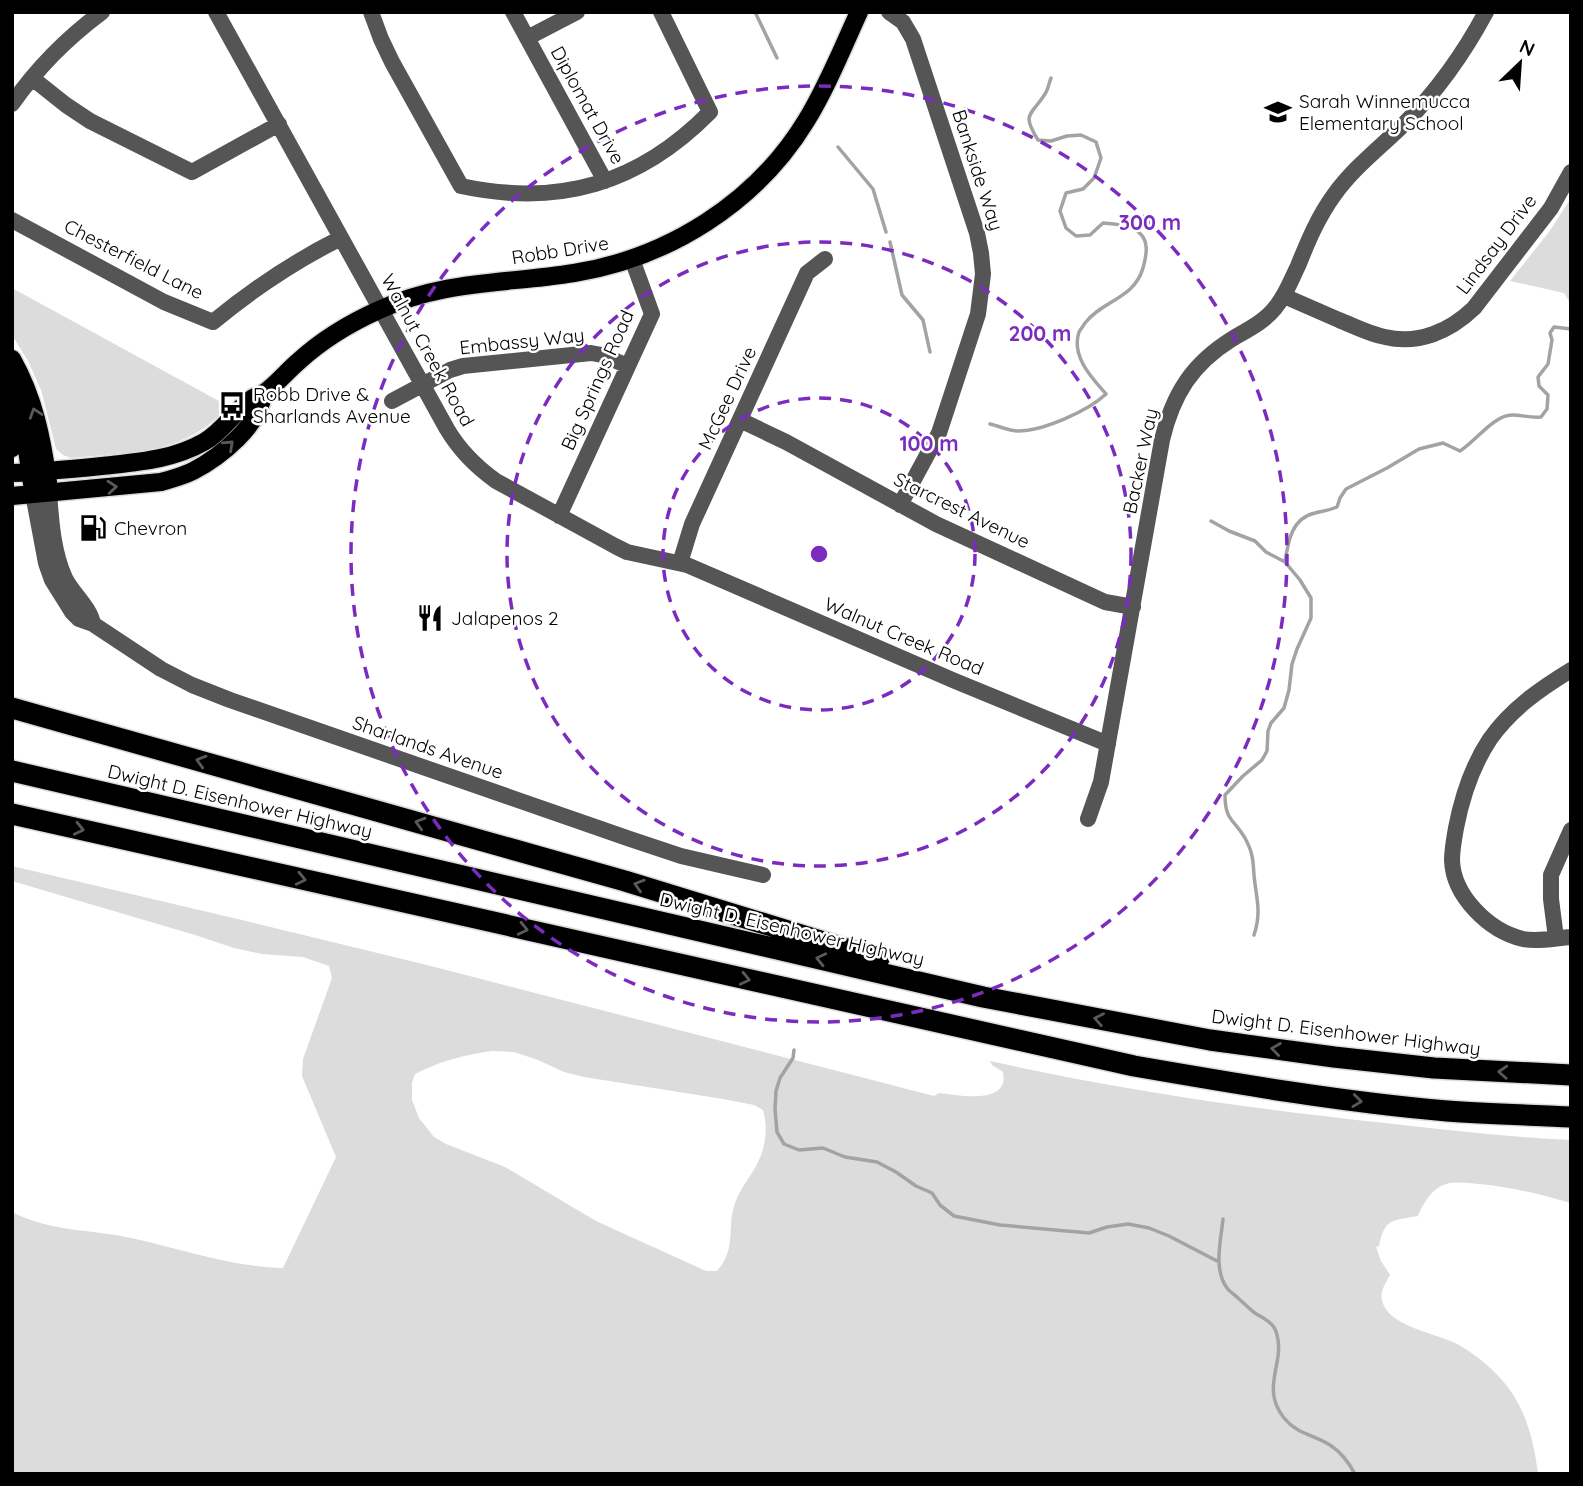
<svg xmlns="http://www.w3.org/2000/svg" width="1583" height="1486" font-family="Quicksand,sans-serif">
<style>
.green{fill:#dcdcdc;fill-rule:evenodd}
.lines{fill:none;stroke-linecap:round;stroke-linejoin:round}
.stream{stroke:#a3a3a3;stroke-width:3.5}
.major-casing{stroke:#dbdbdb;stroke-width:21}
.highway-casing{stroke:#dbdbdb;stroke-width:24}
.minor{stroke:#555;stroke-width:16}
.major{stroke:#000;stroke-width:18}
.highway{stroke:#000;stroke-width:21}
.oneway{stroke:#595959}
.ring{fill:none;stroke:#7b2cbf;stroke-width:3.5;stroke-dasharray:12 9}
.labels{text-anchor:middle;stroke-width:5;stroke-linejoin:round;paint-order:stroke}
.poi-label{font-size:19px;fill:#000;stroke:#fff;text-anchor:start}
.street-label{font-size:19px;fill:#000;stroke:#fff}
.centre{fill:#7b2cbf;stroke:#fff;stroke-width:3.5}
.ring-label{font-size:21px;text-anchor:middle;font-weight:bold;fill:#7b2cbf;stroke:#fff;stroke-width:5;stroke-linejoin:round;paint-order:stroke}
</style>
<rect width="100%" height="100%" fill="#fff"/>
<path class="green" d="M1571,198V304L1564,293L1510,281L1549,232Z
M12,288L228,406C187,455 130,452 71,458L63,455L56,449L41,390L28,361L12,335Z
M12,866L246,921L427,965L934,1096L939,1093C958,1095 1010,1106 1003,1072L992,1065L990,1061C1120,1090 1252,1109 1385,1123C1447,1130 1509,1137 1571,1140V1203C1540,1194 1511,1187 1479,1184C1469,1183 1456,1181 1446,1184C1432,1188 1423,1204 1418,1216C1393,1221 1385,1217 1379,1246L1376,1247L1381,1261L1390,1275C1386,1282 1380,1291 1382,1300C1387,1327 1438,1333 1459,1345C1474,1354 1490,1366 1501,1379C1525,1405 1534,1440 1538,1474H12V1212C51,1232 90,1229 131,1238C182,1249 231,1267 283,1268L336,1157L302,1076L303,1059L332,978L329,966L303,957L262,954L234,948L195,935L12,881ZM492,1051L514,1052L538,1060L564,1072L584,1077L723,1099L754,1105L763,1110C768,1127 766,1146 758,1162C750,1179 737,1191 733,1210C728,1233 735,1251 717,1271H706L596,1221L505,1167L446,1144L434,1137L419,1118L412,1100V1083L415,1074C440,1061 464,1055 492,1051Z"/>
<g class="lines">
<path class="stream" d="M755,12L777,58
M838,147L873,189L886,232
M890,242L902,295L923,320L930,352
M990,424C999,426 1009,431 1018,431C1043,431 1088,411 1106,394C1091,377 1071,356 1079,332C1080,330 1084,325 1085,323C1103,300 1134,299 1143,268C1145,261 1147,254 1146,246C1144,226 1119,224 1103,223L1090,235L1076,236L1066,228L1060,211L1066,193L1083,189L1094,178L1101,158L1096,142L1081,135L1067,136L1051,141L1038,140C1021,113 1031,116 1045,94C1048,90 1049,83 1051,78
M1211,521L1229,531L1255,541L1266,552L1285,562
M1254,935C1262,911 1256,898 1254,875C1253,860 1253,853 1245,838C1234,819 1225,821 1225,795L1243,776L1262,760L1267,751L1268,731L1271,723L1284,708L1289,690L1292,664L1297,649L1311,618V598L1300,580L1285,562C1288,541 1292,518 1315,513C1323,511 1330,510 1337,507L1340,498L1346,489L1387,468L1419,449L1443,443L1460,451C1476,441 1494,415 1512,415C1523,415 1529,418 1541,417L1547,409L1548,395L1539,386L1538,377L1548,364L1552,340L1550,333L1554,327L1571,329
M794,1050L793,1058L780,1078L776,1091L775,1109L777,1132L784,1144L799,1150L823,1148L845,1157L877,1162L896,1172L916,1186L932,1193L940,1205L954,1216L1000,1225L1089,1233L1107,1227L1128,1224L1149,1228L1169,1236L1219,1262
M1223,1219C1221,1240 1213,1269 1227,1288C1230,1292 1235,1295 1239,1299C1244,1303 1249,1309 1255,1313C1264,1319 1275,1323 1277,1335C1285,1363 1260,1388 1284,1418C1298,1435 1313,1434 1330,1445C1341,1452 1349,1463 1355,1474"/>
<defs>
<path id="major" d="M12,359C34,398 42,438 48,482
M12,391L24,429L32,484
M12,421L14,433L12,448
M12,473C42,472 72,469 102,466C137,462 172,460 204,442C223,431 233,413 250,400C254,396 259,396 264,393C276,385 287,371 299,361C322,340 350,323 379,310C444,280 506,284 574,273C668,258 756,203 806,121C827,87 842,49 859,12
M12,496L161,482C172,479 183,476 193,471C220,457 260,425 263,394"/>
<path id="highway" d="M12,708L625,881L879,959
M12,771L983,997L1210,1040L1334,1057L1434,1068L1571,1075
M12,814L1134,1066C1238,1084 1342,1102 1447,1111C1488,1114 1530,1115 1571,1117"/>
</defs>
<use href="#major" class="major-casing"/>
<use href="#highway" class="highway-casing"/>
<path class="minor" d="M216,12L447,429C460,451 475,466 496,481L615,546L627,552L687,565L955,681L1108,744
M371,12L381,39L392,62L461,186C559,207 639,184 710,112L661,12
M513,12L605,181
M889,12L903,22L913,39L977,233L981,253L983,274L978,314L939,433L900,505
M527,38L577,12
M32,78L66,105L90,121L192,172L279,124
M12,104C37,68 67,38 102,12
M12,220L164,302L213,322C253,289 295,261 341,238
M1284,296C1302,304 1321,312 1339,320C1354,326 1369,334 1385,337C1419,345 1450,331 1474,308L1551,208L1571,172
M392,401L450,370L463,366L591,353L602,355L628,366
M740,420L786,442L936,524L1105,602L1133,607
M49,492C51,520 53,552 65,578C73,594 90,607 93,624
M33,494L46,563L52,580L72,612L79,619L93,624L161,669L192,685L230,700L630,839L681,856L763,875
M559,516L652,314L632,259
M680,563L692,524L807,273L825,259
M1571,670C1540,689 1511,709 1490,739C1472,766 1462,797 1456,828C1454,839 1452,850 1452,860C1453,896 1489,931 1523,939C1538,942 1555,938 1571,937
M1088,819L1101,782L1162,440C1173,394 1192,364 1232,339C1247,330 1264,322 1275,308C1286,295 1291,280 1298,266C1308,241 1318,217 1334,195C1354,167 1381,147 1405,123C1438,90 1464,53 1486,12
M1556,938L1551,899V875L1571,830"/>
<use href="#major" class="major"/>
<use href="#highway" class="highway"/>
</g>
<defs><path id="oneway-chevron" d="M-2-3.5L2.5 0L-2 3.5" fill="none" stroke-width="1.6" stroke-linecap="round" stroke-linejoin="round" transform="scale(1.75)"/></defs>
<g class="oneway">
<use href="#oneway-chevron" transform="translate(35 413) rotate(-108)"/>
<use href="#oneway-chevron" transform="translate(229 445) rotate(-43)"/>
<use href="#oneway-chevron" transform="translate(112 487) rotate(-5)"/>
<use href="#oneway-chevron" transform="translate(201 761) rotate(-164)"/>
<use href="#oneway-chevron" transform="translate(420 823) rotate(-164)"/>
<use href="#oneway-chevron" transform="translate(79 829) rotate(13)"/>
<use href="#oneway-chevron" transform="translate(301 879) rotate(13)"/>
<use href="#oneway-chevron" transform="translate(639 885) rotate(-163)"/>
<use href="#oneway-chevron" transform="translate(523 929) rotate(13)"/>
<use href="#oneway-chevron" transform="translate(821 959) rotate(-167)"/>
<use href="#oneway-chevron" transform="translate(745 979) rotate(13)"/>
<use href="#oneway-chevron" transform="translate(1099 1019) rotate(-169)"/>
<use href="#oneway-chevron" transform="translate(1276 1049) rotate(-172)"/>
<use href="#oneway-chevron" transform="translate(1503 1072) rotate(-177)"/>
<use href="#oneway-chevron" transform="translate(1357 1101) rotate(7)"/>
</g>
<g class="ring">
<circle cx="819" cy="554" r="156"/>
<circle cx="819" cy="554" r="312"/>
<circle cx="819" cy="554" r="468"/>
</g>
<defs>
<symbol id="school-bare" viewBox="-9 -9 18 18"><path d="M0-5L7-2L0 1L-7-2ZM-4 1L0 2.5L4 1V4Q0 6-4 4Z" fill="#000" stroke="#fff" stroke-width="2.5" paint-order="stroke"/></symbol>
<symbol id="bus-bare" viewBox="-9 -9 18 18"><path d="M-5-6H5V4H4V6H2V4H-2V6H-4V4H-5ZM-3.5-4V0h7V-4ZM-3.5 1.2v1.5H-2V1.2ZM2 1.2v1.5H3.5V1.2Z" fill="#000" stroke="#fff" stroke-width="2.5" paint-order="stroke"/></symbol>
<symbol id="fuel-bare" viewBox="-9 -9 18 18"><path d="M-5.5-6h7V0h2V4h1.3V-2.5L3-4.5l.8-.8L6-3V5H2.5V1h-1V6h-7ZM-4.2-4.7v3.2H.2V-4.7Z" fill="#000" stroke="#fff" stroke-width="2.5" paint-order="stroke"/></symbol>
<symbol id="restaurant-bare" viewBox="-9 -9 18 18"><path d="M-5-6h1v4h1v-4h1v4h1v-4h1v5L-1.5 .5V6h-2V.5L-5-1ZM5-6V6H3V1.5H1.5Q1.5-4 5-6Z" fill="#000" stroke="#fff" stroke-width="2.5" paint-order="stroke"/></symbol>
</defs>
<g fill-rule="evenodd">
<use href="#school-bare" x="1259" y="93" width="38" height="38"/>
<use href="#bus-bare" x="213" y="386" width="38" height="38"/>
<use href="#fuel-bare" x="74" y="509" width="38" height="38"/>
<use href="#restaurant-bare" x="411" y="599" width="38" height="38"/>
</g>
<g class="labels">
<g class="poi-label">
<text x="1299" y="108">Sarah Winnemucca<tspan x="1299" dy="22">Elementary School</tspan></text>
<text x="253" y="401">Robb Drive &amp;<tspan x="253" dy="22">Sharlands Avenue</tspan></text>
<text x="114" y="535">Chevron</text>
<text x="451" y="625">Jalapenos 2</text>
</g>
<g class="street-label">
<text transform="translate(588 105) rotate(61)" y="7">Diplomat Drive</text>
<text transform="translate(978 170) rotate(72)" y="7">Bankside Way</text>
<text transform="translate(1496 244) rotate(-53)" y="7">Lindsay Drive</text>
<text transform="translate(560 250) rotate(-9)" y="7">Robb Drive</text>
<text transform="translate(134 259) rotate(27)" y="7">Chesterfield Lane</text>
<text transform="translate(522 341) rotate(-6)" y="7">Embassy Way</text>
<text transform="translate(428 350) rotate(61)" y="7">Walnut Creek Road</text>
<text transform="translate(597 380) rotate(-66)" y="7">Big Springs Road</text>
<text transform="translate(727 398) rotate(-65)" y="7">McGee Drive</text>
<text transform="translate(1140 461) rotate(-78)" y="7">Backer Way</text>
<text transform="translate(962 510) rotate(26)" y="7">Starcrest Avenue</text>
<text transform="translate(904 636) rotate(23)" y="7">Walnut Creek Road</text>
<text transform="translate(428 747) rotate(19)" y="7">Sharlands Avenue</text>
<text transform="translate(240 801) rotate(13)" y="7">Dwight D. Eisenhower Highway</text>
<text transform="translate(792 929) rotate(13)" y="7">Dwight D. Eisenhower Highway</text>
<text transform="translate(1346 1032) rotate(7)" y="7">Dwight D. Eisenhower Highway</text>
</g>
</g>
<circle cx="819" cy="554" r="10" class="centre"/>
<g class="ring-label">
<text x="1150" y="230">300 m</text>
<text x="1040" y="341">200 m</text>
<text x="929" y="451">100 m</text>
</g>
<rect width="1583" height="1486" fill="none" stroke="#000000" stroke-width="28"/>
<g transform="translate(1520 63) rotate(25)" stroke="#ffffff" stroke-width="5" paint-order="stroke">
<path d="M0-5L12 26L0 18L-12 26Z" fill="#000000"/>
<text y="-10" font-size="19" font-weight="bold" text-anchor="middle" fill="#000000">N</text>
</g>
</svg>
